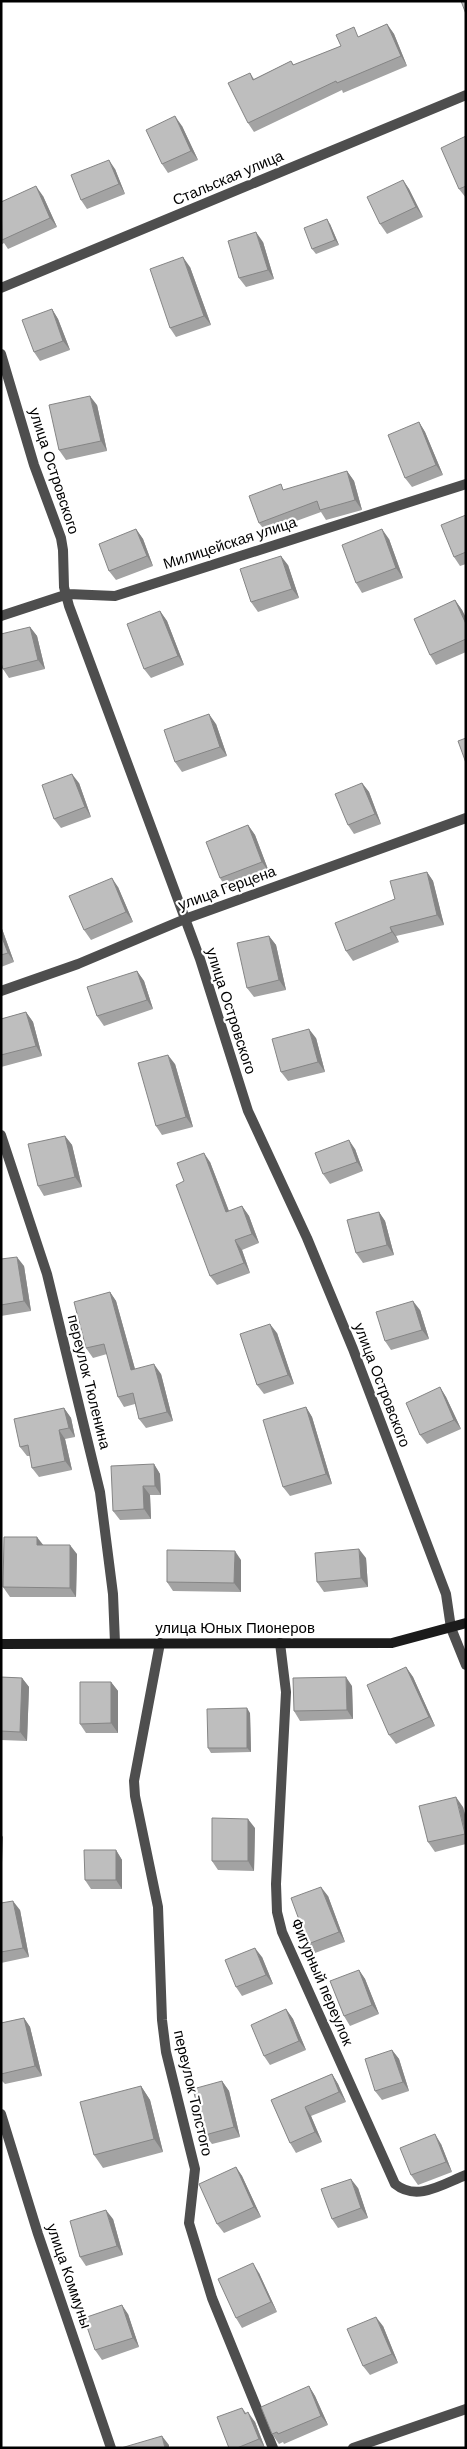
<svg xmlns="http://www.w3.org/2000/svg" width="467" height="2449" font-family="'DM Sans',sans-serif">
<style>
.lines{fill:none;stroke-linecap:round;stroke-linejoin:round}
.service{stroke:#4e4e4e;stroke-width:10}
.minor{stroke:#4e4e4e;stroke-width:10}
.secondary{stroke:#1b1b1b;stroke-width:10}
.wall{fill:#a3a3a3}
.shaded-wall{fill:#858585}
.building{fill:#bebebe;stroke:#858585}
.labels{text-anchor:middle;stroke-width:4.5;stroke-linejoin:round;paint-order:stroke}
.street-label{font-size:15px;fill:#000;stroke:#fff}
</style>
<rect width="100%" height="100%" fill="#fff"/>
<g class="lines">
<path class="service" d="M1,1135L47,1274L100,1492L113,1594L115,1643
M160,1643L134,1781L135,1796L158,1907L162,2020L166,2052L195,2169L189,2223L212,2298L273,2448
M280,1643L286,1692L276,1884L277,1912L282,1932L395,2184C417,2202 443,2184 466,2175"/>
<path class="minor" d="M1,288L466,95
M1,354L34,465L61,538L63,550L64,587L69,606L200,959L248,1111L307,1238L353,1349L446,1594L451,1628L466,1665
M1,616L68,594L115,596L466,484
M1,991L78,964L185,919L466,818
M1,2114L38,2234L111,2448
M353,2448L466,2409"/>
<path class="secondary" d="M1,1644L392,1643L466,1623"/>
</g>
<path class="wall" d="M387,24L394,34L407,66L343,93L342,90L254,132L248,123L250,73L254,79L291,61L294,65L341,46L360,36Z
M182,126L198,160L168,173L162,164Z
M466,136V198L459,189Z
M115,169L125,194L87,209L81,200Z
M403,180L409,189L423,217L387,234L380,224Z
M43,196L57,227L8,249L4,243L1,245V202Z
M330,224L339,245L316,254L312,249Z
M263,242L274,279L246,287L239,278Z
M190,267L211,325L176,337L170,328Z
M52,309L58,319L70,350L40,361L34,352Z
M97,405L107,451L66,460L59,450Z
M419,422L425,432L443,475L412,487L405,478Z
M347,471L354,481L362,510L326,520L321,512L266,532L259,523Z
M466,515V564L460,566L454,557Z
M136,529L143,539L153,566L116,580L109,571Z
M389,539L403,578L362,593L356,583Z
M288,565L299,598L258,612L251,602Z
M455,600L462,610L466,618V652L436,665L430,655Z
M160,611L167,621L184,665L151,678L144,669Z
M30,627L37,636L45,669L9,678L3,669Z
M216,724L227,756L182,772L175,762Z
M79,783L91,817L61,828L54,819Z
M362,783L369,792L381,824L354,834L348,825Z
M248,825L255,835L269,872L226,888L220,878Z
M427,872L433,881L444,925L396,936L399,942L353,961L346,951L395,899Z
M118,887L133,922L91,940L84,930Z
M1,926L14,962L1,967Z
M269,936L276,945L286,990L254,997L247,988Z
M137,971L144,981L153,1009L104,1026L97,1016Z
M26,1012L33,1022L42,1056L1,1067V1019Z
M316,1038L325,1072L288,1081L281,1072Z
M175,1064L193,1127L162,1135L156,1126Z
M65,1136L72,1145L82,1187L44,1196L38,1186Z
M355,1149L363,1171L330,1184L323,1174Z
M210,1162L229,1211L242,1206L249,1216L259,1243L242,1250L250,1273L217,1285L210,1276L184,1181Z
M379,1212L385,1221L394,1255L363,1263L356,1253Z
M1,1259L24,1266L31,1311L1,1316Z
M110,1292L116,1301L135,1369L161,1374L173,1421L146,1428L139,1419L135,1404L124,1407L118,1397L107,1354L93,1358L86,1348Z
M420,1310L429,1339L391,1350L385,1341Z
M277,1333L294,1384L264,1394L257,1385Z
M440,1387L446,1397L461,1429L427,1444L420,1435Z
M306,1407L312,1417L332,1484L290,1496L283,1487Z
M64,1408L71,1418L75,1437L65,1439L72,1470L39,1477L32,1468L30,1456H27L20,1447Z
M154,1464L160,1474L161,1495H150L151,1519L120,1520L113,1511Z
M43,1545L77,1554L76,1597H10L3,1587Z
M366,1558L368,1587L324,1592L317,1582Z
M241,1560V1592L173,1591L167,1582Z
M406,1667L413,1677L435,1726L396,1744L389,1735Z
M1,1677L22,1678L29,1687L27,1741L1,1740Z
M111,1682L118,1691V1733H86L80,1724Z
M352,1686L353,1719L300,1721L294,1711Z
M250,1713L251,1752L211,1753L208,1748Z
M463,1807L466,1819V1844L435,1852L428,1842Z
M255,1828L254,1871L218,1870L212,1861Z
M116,1850L122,1860V1889H91L85,1880Z
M328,1896L345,1942L315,1953L308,1944Z
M1,1903L20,1910L29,1957L1,1963Z
M262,1957L273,1984L242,1996L236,1987Z
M359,1970L365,1979L379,2014L350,2026L344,2016Z
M286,2009L293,2019L306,2050L270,2065L264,2056Z
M24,2018L30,2027L42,2076L5,2084L1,2080V2023Z
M392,2050L399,2059L409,2091L382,2100L375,2091Z
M332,2074L338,2084L346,2102L311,2116L322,2142L296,2153L290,2143L271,2100Z
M222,2081L229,2091L240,2137L212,2144L205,2135Z
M141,2086L150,2100L163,2152L103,2168L94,2155Z
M441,2144L452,2172L418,2185L411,2175Z
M236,2167L242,2176L261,2217L224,2233L217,2224Z
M358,2188L368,2218L338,2228L332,2219Z
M113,2219L123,2255L86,2266L80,2257Z
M259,2273L277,2312L242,2328L236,2318Z
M128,2314L139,2347L102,2360L95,2350Z
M383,2326L398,2363L370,2375L363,2366Z
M309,2386L315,2396L328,2425L284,2444L283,2442L279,2444L272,2434Z
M242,2408L246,2413L255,2422L265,2448H229Z"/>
<path class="shaded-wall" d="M387,24L394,34L407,66L401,56Z
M175,116L182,126L198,160L191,151Z
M109,160L115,169L125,194L119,184Z
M403,180L409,189L423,217L416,207Z
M36,186L43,196L57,227L50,218Z
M327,219L330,224L339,245L335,240Z
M256,232L263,242L274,279L268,270Z
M183,257L190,267L211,325L204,316Z
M52,309L58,319L70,350L63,341Z
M90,396L97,405L107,451L101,441Z
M419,422L425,432L443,475L436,465Z
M347,471L354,481L362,510L355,500Z
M136,529L143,539L153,566L147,556Z
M382,529L389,539L403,578L396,568Z
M281,556L288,565L299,598L292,589Z
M455,600L462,610L466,618V624Z
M160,611L167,621L184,665L178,656Z
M30,627L37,636L45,669L38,660Z
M209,714L216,724L227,756L220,747Z
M72,774L79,783L91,817L85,807Z
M362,783L369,792L381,824L375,814Z
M248,825L255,835L269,872L262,862Z
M427,872L433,881L444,925L437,915Z
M112,878L118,887L133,922L126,912Z
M1,926L14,962L8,953L1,935Z
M390,927L396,936L399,942L392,932Z
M269,936L276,945L286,990L279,980Z
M137,971L144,981L153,1009L147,1000Z
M26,1012L33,1022L42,1056L36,1046Z
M309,1029L316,1038L325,1072L318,1062Z
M168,1055L175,1064L193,1127L186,1117Z
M65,1136L72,1145L82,1187L75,1177Z
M349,1140L355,1149L363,1171L357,1162Z
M204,1153L210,1162L233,1222L226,1212Z
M242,1206L249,1216L259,1243L252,1234Z
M379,1212L385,1221L394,1255L387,1245Z
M235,1240L242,1250L250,1273L244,1263Z
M17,1257L24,1266L31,1311L24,1301Z
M110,1292L116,1301L138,1380L131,1370Z
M413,1301L420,1310L429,1339L422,1330Z
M270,1324L277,1333L294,1384L288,1375Z
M154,1364L161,1374L173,1421L167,1412Z
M440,1387L446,1397L461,1429L454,1420Z
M306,1407L312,1417L332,1484L326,1474Z
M64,1408L71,1418L75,1437L69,1428Z
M59,1430L65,1439L72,1470L65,1461Z
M154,1464L160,1474L161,1495L155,1486Z
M143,1486L150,1495L151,1519L144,1509Z
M37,1537L44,1546L37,1545Z
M70,1545L77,1554L76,1597L70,1588Z
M359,1549L366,1558L368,1587L361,1578Z
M235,1551L241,1560V1592L234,1583Z
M406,1667L413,1677L435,1726L429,1717Z
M346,1677L352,1686L353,1719L347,1710Z
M22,1678L29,1687L27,1741L20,1732Z
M111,1682L118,1691V1733L111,1723Z
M247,1708L250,1713L251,1752L247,1748Z
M456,1797L463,1807L466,1819V1835Z
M248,1819L255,1828L254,1871L248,1861Z
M1,1834L3,1837L2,1863L1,1862Z
M116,1850L122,1860V1889L116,1880Z
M321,1887L328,1896L345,1942L339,1932Z
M13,1901L20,1910L29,1957L23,1948Z
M255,1948L262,1957L273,1984L266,1975Z
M359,1970L365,1979L379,2014L372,2005Z
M286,2009L293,2019L306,2050L299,2041Z
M24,2018L30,2027L42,2076L35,2066Z
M392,2050L399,2059L409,2091L403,2082Z
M332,2074L338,2084L346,2102L339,2092Z
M222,2081L229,2091L240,2137L234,2127Z
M141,2086L150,2100L163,2152L154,2139Z
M305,2107L311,2116L322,2142L315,2132Z
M435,2134L441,2144L452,2172L446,2162Z
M236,2167L242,2176L261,2217L254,2207Z
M351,2179L358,2188L368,2218L361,2208Z
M106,2210L113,2219L123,2255L117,2246Z
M253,2263L259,2273L277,2312L271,2302Z
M122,2305L128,2314L139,2347L133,2338Z
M376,2317L383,2326L398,2363L392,2354Z
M309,2386L315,2396L328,2425L321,2416Z
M248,2412L255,2422L265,2448L259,2439Z
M162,2436L169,2445V2448H165Z"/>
<path class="building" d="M461,1H466V14Z
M387,24L401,56L337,83L336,81L248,123L228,83L250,73L253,80L291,61L293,65L341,46L336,35L354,27L358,37Z
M175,116L191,151L162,164L146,130Z
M466,136V186L459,189L441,148Z
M109,160L119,184L81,200L71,175Z
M403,180L416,207L380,224L367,197Z
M36,186L50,218L2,240L1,202Z
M327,219L335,240L312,249L304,228Z
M256,232L268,270L239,278L228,241Z
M183,257L204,316L170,328L150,269Z
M52,309L63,341L34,352L22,320Z
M90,396L101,441L59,450L49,405Z
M419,422L436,465L405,478L388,435Z
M347,471L355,500L320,510L317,501L259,523L249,496L281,484L283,490Z
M466,515V552L454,557L441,525Z
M136,529L147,556L109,571L99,544Z
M382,529L396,568L356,583L342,545Z
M281,556L292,589L251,602L240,569Z
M455,600L466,624V639L430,655L414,619Z
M160,611L178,656L144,669L127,624Z
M30,627L38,660L3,669L1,663V634Z
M209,714L220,747L175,762L164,730Z
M466,738V763L458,741Z
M72,774L85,807L54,819L42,785Z
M362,783L375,814L348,825L335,794Z
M248,825L262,862L220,878L206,842Z
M427,872L437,915L390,927L392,932L346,951L335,923L395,899L390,881Z
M112,878L126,912L84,930L69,896Z
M1,935L8,953L1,955Z
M269,936L279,980L247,988L237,943Z
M137,971L147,1000L97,1016L87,987Z
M26,1012L36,1046L1,1055V1019Z
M309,1029L318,1062L281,1072L272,1039Z
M168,1055L186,1117L156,1126L138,1063Z
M65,1136L75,1177L38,1186L28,1144Z
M349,1140L357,1162L323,1174L315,1153Z
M204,1153L226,1212L242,1206L252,1234L235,1240L244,1263L210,1276L176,1185L184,1181L177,1163Z
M379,1212L387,1245L356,1253L347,1220Z
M17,1257L24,1301L1,1305V1259Z
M110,1292L131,1370L154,1364L167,1412L139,1419L133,1393L118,1397L104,1344L86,1348L74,1302Z
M413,1301L422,1330L385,1341L376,1312Z
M270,1324L288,1375L257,1385L240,1334Z
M440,1387L454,1420L420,1435L406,1403Z
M306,1407L326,1474L283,1487L263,1420Z
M64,1408L69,1428L59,1430L65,1461L32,1468L28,1445L20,1447L14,1419Z
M154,1464L155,1486H143L144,1509L113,1511L111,1466Z
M4,1537H37V1545H70V1588L3,1587Z
M359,1549L361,1578L317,1582L315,1553Z
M167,1550L235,1551L234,1583L167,1582Z
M406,1667L429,1717L389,1735L367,1685Z
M1,1677L22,1678L20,1732L1,1731Z
M346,1677L347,1710L294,1711L293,1678Z
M80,1682H111V1723L80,1724Z
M247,1708V1748H208L207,1709Z
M456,1797L465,1834L428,1842L419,1806Z
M212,1818L248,1819V1861H212Z
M84,1850H116V1880H85Z
M321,1887L339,1932L308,1944L291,1898Z
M13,1901L23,1948L1,1952V1903Z
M255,1948L266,1975L236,1987L225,1960Z
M359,1970L372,2005L344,2016L330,1981Z
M286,2009L299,2041L264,2056L251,2025Z
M24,2018L35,2066L1,2074V2023Z
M392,2050L403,2082L375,2091L365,2059Z
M332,2074L339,2092L305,2107L315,2132L290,2143L271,2100Z
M222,2081L234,2127L205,2135L193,2089Z
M141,2086L154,2139L94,2155L80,2102Z
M435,2134L446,2162L411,2175L400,2148Z
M236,2167L254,2207L217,2224L199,2184Z
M351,2179L361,2208L332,2219L321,2189Z
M106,2210L117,2246L80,2257L70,2221Z
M253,2263L271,2302L236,2318L218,2279Z
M122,2305L133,2338L95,2350L84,2318Z
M376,2317L392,2354L363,2366L347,2329Z
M309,2386L321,2416L278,2434L277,2432L272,2434L261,2407Z
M242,2408L245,2414L248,2412L259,2439L237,2448H229L217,2417Z
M162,2436L165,2448H121Z"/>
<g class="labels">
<g class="street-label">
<text transform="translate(228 178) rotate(-23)" y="5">Стальская улица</text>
<text transform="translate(54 471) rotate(72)" y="5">улица Островского</text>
<text transform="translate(230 543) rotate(-18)" y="5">Милицейская улица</text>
<text transform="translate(227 888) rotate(-20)" y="5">улица Герцена</text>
<text transform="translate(231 1011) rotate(72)" y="5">улица Островского</text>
<text transform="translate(89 1382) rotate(76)" y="5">переулок Тюленина</text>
<text transform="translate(382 1385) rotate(69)" y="5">улица Островского</text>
<text x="235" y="1633">улица Юных Пионеров</text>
<text transform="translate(322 1982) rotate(67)" y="5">Фигурный переулок</text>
<text transform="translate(193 2093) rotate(77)" y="5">переулок Толстого</text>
<text transform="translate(69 2276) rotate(71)" y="5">улица Коммуны</text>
</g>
</g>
<rect width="467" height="2449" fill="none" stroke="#000000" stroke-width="5"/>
</svg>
